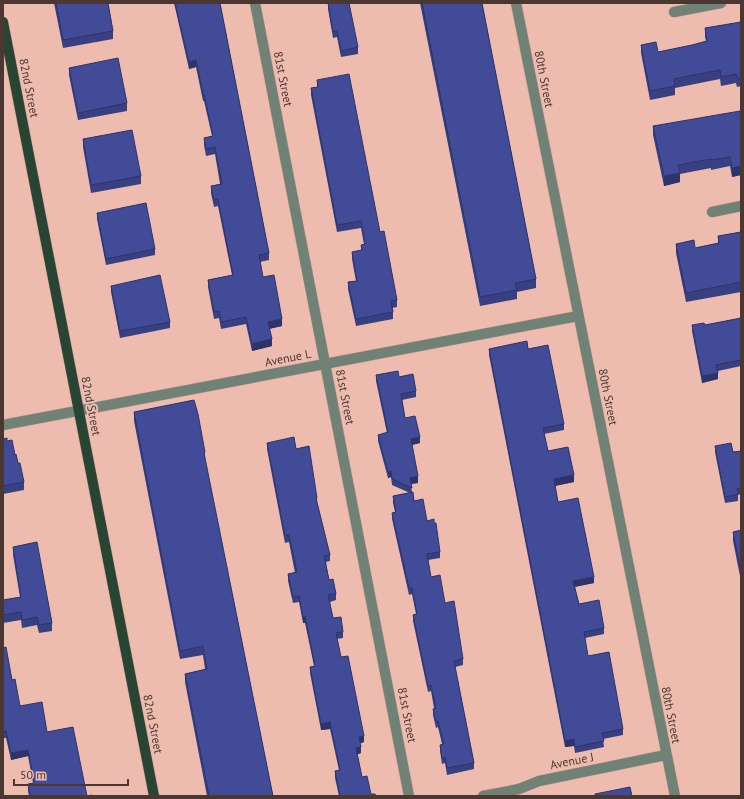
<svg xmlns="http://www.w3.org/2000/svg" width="744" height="799" font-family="'PT Sans',sans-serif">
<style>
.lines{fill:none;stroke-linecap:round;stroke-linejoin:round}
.minor-casing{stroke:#c69c91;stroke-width:11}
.major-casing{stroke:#c69c91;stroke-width:11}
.minor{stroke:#708175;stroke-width:10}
.major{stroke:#274532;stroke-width:10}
.wall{fill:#384082}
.shaded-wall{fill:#2e346a}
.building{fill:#414b97;stroke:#2e346a}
.labels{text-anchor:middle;stroke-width:4;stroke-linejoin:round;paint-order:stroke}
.street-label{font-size:12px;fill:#4b3732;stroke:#edbcaf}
</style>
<rect width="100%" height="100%" fill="#edbcaf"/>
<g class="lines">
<defs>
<path id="minor" d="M255,3L409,796
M516,3L675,796
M674,12L721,3
M712,212L741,206
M3,425L578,316
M483,796L519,789L539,781L666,755"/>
<path id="major" d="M3,22L154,796"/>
</defs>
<use href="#minor" class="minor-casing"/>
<use href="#major" class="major-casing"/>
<use href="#minor" class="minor"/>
<use href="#major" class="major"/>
</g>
<path class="wall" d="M54,3H108L113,31V39L63,48Z
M174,3H220L269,253V260L260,262L263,277L282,326L269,329L272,346L252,351L246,324L221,329L219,318L214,319L208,287V280L232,275L218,206L214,207L211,193V186L220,184L215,154L206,156L204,145V138L212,136L204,101H203L196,67L189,69Z
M328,3L358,47V54L341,57L337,37L333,38L328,9Z
M420,3H482L536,279V288L517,292V299L480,306Z
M741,22V86L737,87L736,83L721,86L720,79L675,88V95L650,100L641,53V45L658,52L692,45L706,41L705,37V28Z
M69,68L127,103V111L78,120L69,75Z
M317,80L380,232L397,300V307L392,308L393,312V319L356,326L348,289V282L356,281L352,259V252L361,250V245L364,244L361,228L337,232L311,95V88L317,87Z
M741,117V175L732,177L730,166L711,170V168L680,174V182L664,186L653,135V126Z
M83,139L141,176V184L91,193L83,147Z
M97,213L155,249V255L106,265L97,219Z
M741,232V292L686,302L676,253V244L695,248L718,243V236Z
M111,286L170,322V328L120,338L111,292Z
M741,318V366L718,371V379L702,383L692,331V325H705Z
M489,349H528L564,424V430L544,434L548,451L574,482L555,486L558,502L594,583L575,587L579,604L604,628V634L585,638L588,656L623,729V735L603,739L604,747L575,753L574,746L565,747L489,355Z
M376,375L399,377L416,391V397L402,400L405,418L420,443L412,445L418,483L411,484L412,493L414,501L427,521L440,552V558L428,560L431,577L445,603L463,659V665L455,667L474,763V769L447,775L445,763L442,764L440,751V745L442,744L438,727L436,728L433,715V709L434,708L431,691L428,692L413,621V615L416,614L412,594L409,595L392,519V513L395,512L393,503V496L410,493L392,485L391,477L388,478L378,441V435L387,433L376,381Z
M134,412L205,452V461L273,796H207L185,682V674L205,669L203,655L180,659L134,421Z
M3,439L7,441L15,455L24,482V490L3,494Z
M267,443L296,449L317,498V504L330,555V561L326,562L329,580L336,594V600L330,602L333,618L343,632V638L337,639L341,657L364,742L360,743L361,753L357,754L362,777L371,794L376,796H339L335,778V771L339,770L330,729L321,730L310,673V667L314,666L305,623H303L299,602L293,603L288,581V574L295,573L289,542L285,543L267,449Z
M715,446L733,452L741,451V494L738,495V501L725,503L715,452Z
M741,530V581L733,541V532Z
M13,547L52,623V631L39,633L37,625L22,628L21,620L3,623V600L20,597L13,555Z
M3,648L20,706L47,732L87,796H92H29L28,791V784L33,783L28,756L11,760L6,738H3Z"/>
<path class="shaded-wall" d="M196,60V67L189,69V62Z
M741,166V175L732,177V168Z
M680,173V182L664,186V176Z
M282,319V326L268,329V322Z
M272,339V346L252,351V344Z
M718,373V379L702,383V376Z
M420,437V443L411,445V439Z
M391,471V477L388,478V472Z
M574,475V482L554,486V479Z
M418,476V483L410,484V478Z
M594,577V583L573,587V581Z
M305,616V623H303V617Z
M330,722V729L321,730V724Z
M364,736V742L359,744V737Z
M574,739V746L565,747V741Z
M361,747V753L356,755V748Z
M28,750V756L11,760V753Z"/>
<path class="building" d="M56,3H108L113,31L63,40Z
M175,3H220L269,253L259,255L263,277L274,275L282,319L268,322L272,339L252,344L246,317L221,322L219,311L214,312L208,280L233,275L218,199L214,200L211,186L222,184L215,147L206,149L204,138L213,136L204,94H203L196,60L189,62Z
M328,3H349L358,47L341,51L337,31L333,32Z
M422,3H482L536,279L515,283L517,290L480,297Z
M741,22V78H737L736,74L721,77L720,70L674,79L675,86L650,91L641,45L656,42L658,52L692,45L707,41L705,28Z
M118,58L127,103L78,113L69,68Z
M349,74L380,232L384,231L397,300L391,301L393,312L356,319L348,282L357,281L352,252L362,250L361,245L365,244L361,221L337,225L311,88L318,87L317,80Z
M740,111L741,117V166L732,168L730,157L711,160V159L678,165L680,173L664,176L653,126Z
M132,130L141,176L91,185L83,139Z
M146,203L155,249L106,259L97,213Z
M741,232V282L686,293L676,244L694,240L695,248L719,243L718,236Z
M160,275L170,322L120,331L111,286Z
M741,318V360L716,365L718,373L702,376L692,325L704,323L705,325Z
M527,341L528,349L548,345L564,424L543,428L548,451L568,447L574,475L554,479L558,502L578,498L594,577L573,581L579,604L599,600L604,628L584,632L588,656L609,652L623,729L602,733L604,741L575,747L574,739L565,741L489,349Z
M398,371L399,377L413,374L416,391L401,394L405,418L415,416L420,437L411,439L418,476L410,478L412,488L392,479L391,471L388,472L378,435L388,432L376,375Z
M194,400L198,414L205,452L204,453L273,796H209L185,674L207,669L203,646L180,651L134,412Z
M294,437L296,449L309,446L317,498H316L330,555L324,556L329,580L333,579L336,594L328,595L333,618L341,617L343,632L336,633L341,657L348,656L364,736L359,737L361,747L356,748L362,777L367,776L371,794H375L376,796H340L335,771L340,770L330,722L321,724L310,667L315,666L305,616L303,617L299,596L293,597L288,574L297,572L289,535L285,536L267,443Z
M7,438V441L12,440L15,455L16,454L18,463H20L24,482L3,486V439Z
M731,443L733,452L741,451V488L737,489L738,494L725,497L715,446Z
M413,492L414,501L423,499L427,521L434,519V523H436L440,552L427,554L431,577L440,575L445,603L454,601L463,659L454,661L474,763L447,768L445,757L442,758L440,745L444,744L438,721L436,722L433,709L436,708L431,685L428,686L413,615L417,614L412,588H409L392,513L396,512L393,496Z
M741,530V572L733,532Z
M37,542L52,623L39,625L37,617L22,620L21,612L3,615V600L21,597L13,547Z
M6,647L12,680L15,679L20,706L42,702L47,732L73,727L87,796L92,795V796H30L28,784L34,783L28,750L11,753L6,731L3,732V648Z
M630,787L632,796H595V794Z"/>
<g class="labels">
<g class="street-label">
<text transform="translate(283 79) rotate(79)" y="4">81st Street</text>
<text transform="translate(544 79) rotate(79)" y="4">80th Street</text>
<text transform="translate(29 88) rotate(79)" y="4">82nd Street</text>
<text transform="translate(288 358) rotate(-11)" y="4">Avenue L</text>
<text transform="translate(345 397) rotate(79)" y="4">81st Street</text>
<text transform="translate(608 397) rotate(79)" y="4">80th Street</text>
<text transform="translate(91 406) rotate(79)" y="4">82nd Street</text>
<text transform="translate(407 715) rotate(79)" y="4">81st Street</text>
<text transform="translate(671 715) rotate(79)" y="4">80th Street</text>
<text transform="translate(153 724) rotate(79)" y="4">82nd Street</text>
<text transform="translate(572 761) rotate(-11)" y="4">Avenue J</text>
</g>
</g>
<rect width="744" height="799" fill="none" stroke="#4b3732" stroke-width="8"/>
<path d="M14 779v6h114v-6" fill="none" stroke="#4b3732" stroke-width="2"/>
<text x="20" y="779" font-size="12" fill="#4b3732" stroke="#edbcaf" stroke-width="3" paint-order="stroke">50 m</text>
</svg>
